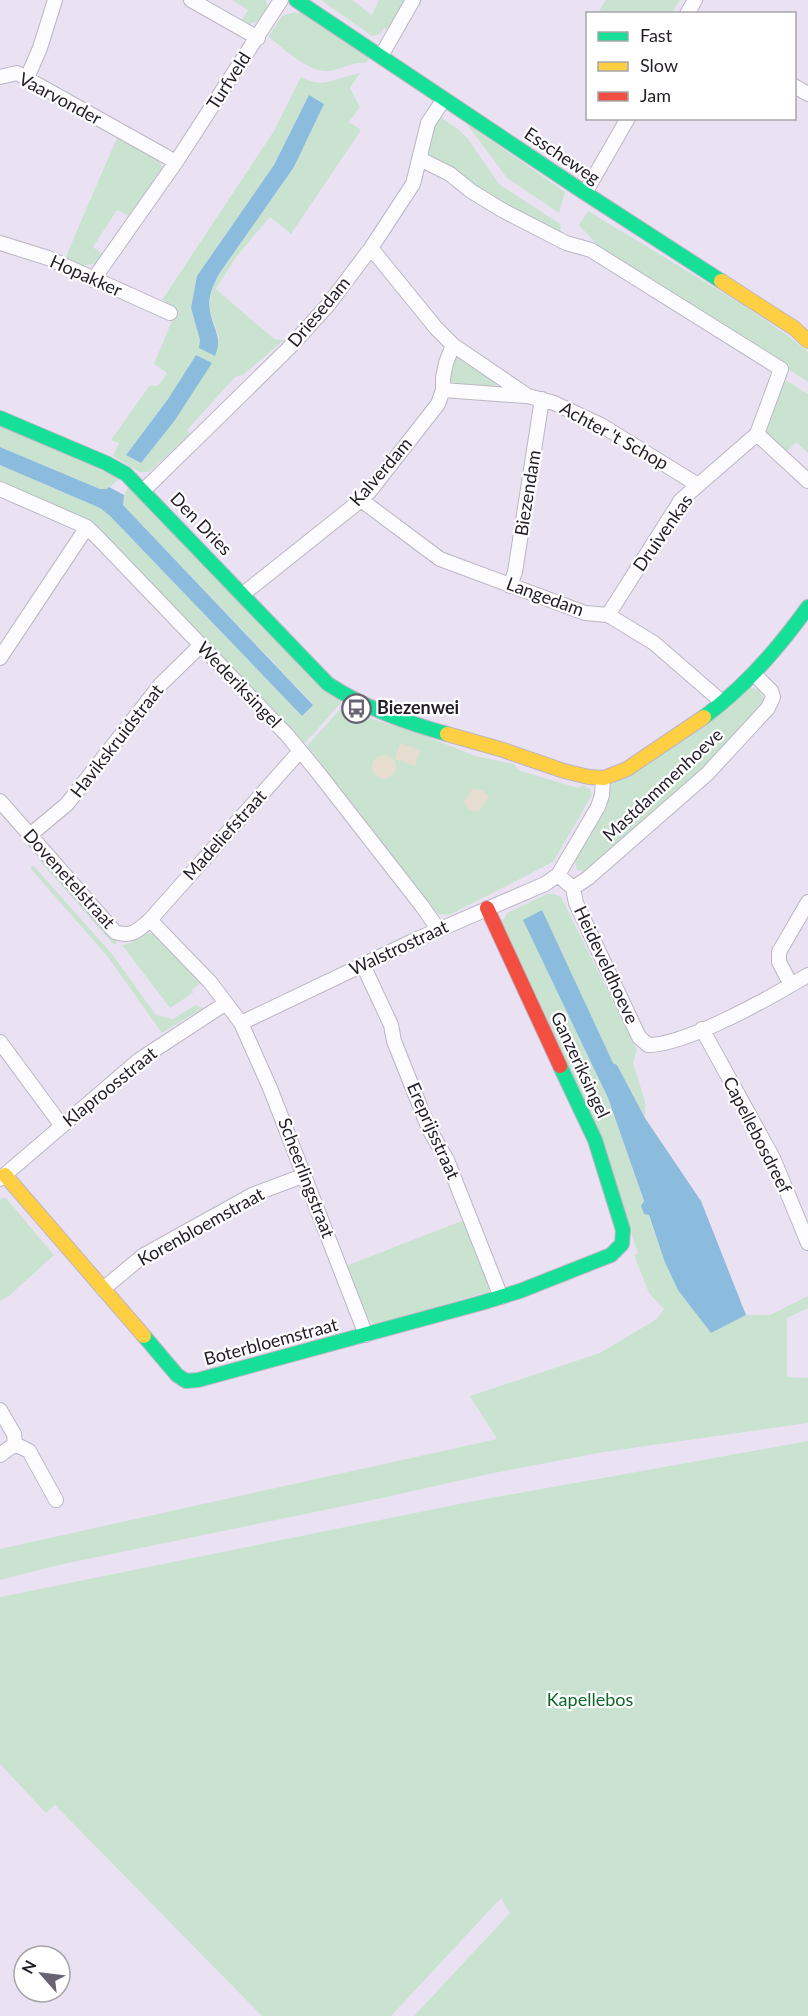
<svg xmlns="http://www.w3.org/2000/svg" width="808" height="2016" font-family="Lato,sans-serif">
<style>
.green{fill:#cae3d1;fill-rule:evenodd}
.sand{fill:#e6ddd0}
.water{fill:#8cbcdd}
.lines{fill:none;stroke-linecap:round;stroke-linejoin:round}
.street-casing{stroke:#bcb6c4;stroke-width:16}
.fast-casing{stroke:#bcb6c4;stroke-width:16}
.slow-casing{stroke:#bcb6c4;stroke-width:16}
.jam-casing{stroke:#bcb6c4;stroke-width:16}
.street{stroke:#fcfbfd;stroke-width:14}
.fast{stroke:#16e098;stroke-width:14}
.slow{stroke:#ffcf43;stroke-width:14}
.jam{stroke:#f24e42;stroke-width:14}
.labels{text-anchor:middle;stroke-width:4.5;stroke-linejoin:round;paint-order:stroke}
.street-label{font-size:18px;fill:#231d29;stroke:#fff}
.poi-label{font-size:18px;font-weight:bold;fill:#231d29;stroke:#fff;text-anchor:start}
.park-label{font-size:18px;fill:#0d6629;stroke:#fff}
</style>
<rect width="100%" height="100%" fill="#eae2f3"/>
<path class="green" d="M232,0H266L267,8L258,21L249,24L242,20L248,10Z
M321,0H352L372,15L379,0H405L388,31L384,28L380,34L372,36Z
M606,0H680L672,13H598Z
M300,11L369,58L366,63C352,61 343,69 330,71C309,73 287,51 272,40L269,36L282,16L295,12L298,14Z
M360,73L350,88L360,107L349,122L361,130L291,234L270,217L236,257L216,289L274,339L284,340L243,375L235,377L187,430L190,434L149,472H139L113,456L119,443L111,440L150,385L158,386L167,373L154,364L176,311L163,305L165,301L162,300L274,131L301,77C325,90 336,77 360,73ZM309,95L324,104L294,167L221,271L212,287L209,310L219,337L215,356L200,348V340L191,308L197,276L274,165ZM196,355L141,463L126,455L168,399Z
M441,117L459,130L468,139L499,184L560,224L562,235L489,198L458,172L427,154L433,128Z
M466,123L565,192L559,213L507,178Z
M119,133L160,162L163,169L133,215L130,216L117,210L93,247L104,255L98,263L77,267L65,259L67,254Z
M588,211L743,305L787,335L808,352V382L602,250L579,225Z
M456,353L496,382L495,388L448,383L449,374Z
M784,379L808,394V453L796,442L786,453L767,435L765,431Z
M0,425L120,478L108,489H100L0,447Z
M0,465L100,508L110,516L302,716L313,704L123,505V498L129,485L341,703L303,745L97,528L0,483Z
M749,687C760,689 765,693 762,704L703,769L586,872L577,870L575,860L608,802L611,785Z
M342,707L355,714L416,732L475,756L514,764L518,770L578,788L583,785L590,789L592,795L553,862L449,915L438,914L307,746Z
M43,858L117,942L114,945L39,860Z
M33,865L112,954L156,1015L173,1019L195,1005L203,1008L162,1033L108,957L30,868Z
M547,894H554L561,897L637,1050L633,1063L645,1101V1118L617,1065L613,1063L524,920L608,1098L644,1202L642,1204L648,1214L664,1260L711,1333L746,1315H770L808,1296V1308L787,1318V1377L808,1378V1423L604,1452L489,1474L373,1500L63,1564L0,1580V1549L497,1439L470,1396L600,1353L657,1319L664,1309L649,1293L634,1255L638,1253L631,1233L500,921L504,919L507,913Z
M144,933L156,934L202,982L192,990L193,993L170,1008L122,945L131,943Z
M2,1198H6L54,1255L9,1296L0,1301V1200Z
M464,1220L490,1287L488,1292L375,1324C360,1315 352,1282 346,1266Z
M808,1441V2016H414L510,1913L501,1898L391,2016H262L55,1805L46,1813L0,1764V1597L469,1502Z"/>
<path class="sand" d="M400,743L420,750L415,766L395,759Z
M372 767a12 12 0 1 1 24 0a12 12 0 1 1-24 0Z
M472,789C478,789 486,791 489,797L478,812L469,810L464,802Z"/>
<path class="water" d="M309,95L324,104L294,167L221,271C214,282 207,297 210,311C213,330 223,336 215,356L199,348L200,340L191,308L197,276L274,165Z
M196,355L212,363L175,420L141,463L126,455L168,399Z
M0,447L100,489H107L109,487L124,495L123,505L313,705L302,716L110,516L100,508L0,465Z
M542,910L613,1063L617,1065L645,1118L701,1201L746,1315L711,1333L678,1290L664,1260L649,1215L644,1214L641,1206L644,1201L608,1098L523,920Z"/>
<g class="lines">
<defs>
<path id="street" d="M191,0L258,38
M687,14L695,0
M381,56L413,0
M0,77L17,73L176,162
M27,78L40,48L55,0
M794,86L808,94
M420,159L450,174L471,191L502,210L566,243L591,250L781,369L757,434
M585,193L628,118
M0,243L48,258L170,313
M371,248L436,328L453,345L528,396L554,403L601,425L698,485
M93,280L176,162L281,0
M443,390L525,396
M0,489L87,527L102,542L287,735L316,770L422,906L438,929
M143,491L288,349L328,305L371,248L413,184L428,123L444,99
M361,500L440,559L585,613L608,615L654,643L722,702
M510,586L515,572L542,399
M243,594L361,500L370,491L438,404L443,390V378L446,363L453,345
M608,615L681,500L757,434L808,481
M0,658L87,527
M0,801L115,932C132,938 138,930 150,920L210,982L241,1023L270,1088L366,1335
M30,835L67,804L161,684L201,645
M558,875L573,888L576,903L639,1037L648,1045C687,1045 773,996 808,975
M573,888L588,878L707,774L768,708L773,697L771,691L754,674
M150,920L300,751
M363,965L391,1025L394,1041L429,1129L447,1160L501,1297
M791,985L779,962V952L808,902
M241,1023L415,940L545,884L558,875L598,807L602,795L603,778
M702,1029L773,1158L808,1243
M0,1042L62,1126
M0,1179L139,1060L226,1003
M103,1289L144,1255L252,1195L305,1175
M0,1410L14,1434L15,1444
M15,1444L29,1451L56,1500
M0,1455L15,1444"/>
<path id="fast" d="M296,0L585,193L721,281
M0,418L106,463L126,474L328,684C365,708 405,722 447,734
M704,717C745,687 778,649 808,607
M144,1336L177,1375L186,1381L198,1380L481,1303L520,1291L611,1255L622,1244L623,1230L595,1140L560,1066"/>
<path id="slow" d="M721,281L794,328L808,341
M447,734L500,749L564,771L589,777L604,778L627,769L704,717
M5,1175L144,1336"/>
<path id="jam" d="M487,908L560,1066"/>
</defs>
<use href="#street" class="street-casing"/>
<use href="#fast" class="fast-casing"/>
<use href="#slow" class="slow-casing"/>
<use href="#jam" class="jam-casing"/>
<use href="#street" class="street"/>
<use href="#fast" class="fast"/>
<use href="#slow" class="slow"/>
<use href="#jam" class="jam"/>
</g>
<defs>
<symbol id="bus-ring" viewBox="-11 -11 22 22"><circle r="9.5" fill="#fff" stroke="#696270" stroke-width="1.5"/><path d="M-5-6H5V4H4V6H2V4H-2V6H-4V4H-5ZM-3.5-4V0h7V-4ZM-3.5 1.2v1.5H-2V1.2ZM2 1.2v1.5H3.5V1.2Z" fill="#696270"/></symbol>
</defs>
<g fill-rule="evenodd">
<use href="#bus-ring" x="340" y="692" width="33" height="33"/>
</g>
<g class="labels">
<g class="street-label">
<text transform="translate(229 81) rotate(-57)" y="6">Turfveld</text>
<text transform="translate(60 99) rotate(28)" y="6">Vaarvonder</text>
<text transform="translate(562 156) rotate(34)" y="6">Esscheweg</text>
<text transform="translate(86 276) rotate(24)" y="6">Hopakker</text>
<text transform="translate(319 312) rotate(-50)" y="6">Driesedam</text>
<text transform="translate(614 436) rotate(29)" y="6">Achter 't Schop</text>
<text transform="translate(381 472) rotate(-49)" y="6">Kalverdam</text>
<text transform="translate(528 493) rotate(-81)" y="6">Biezendam</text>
<text transform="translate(201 524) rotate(46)" y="6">Den Dries</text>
<text transform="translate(663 533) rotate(-55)" y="6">Druivenkas</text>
<text transform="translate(545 597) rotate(20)" y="6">Langedam</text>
<text transform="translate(239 685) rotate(46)" y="6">Wederiksingel</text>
<text transform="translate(117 741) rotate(-52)" y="6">Havikskruidstraat</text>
<text transform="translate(663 785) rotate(-43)" y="6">Mastdammenhoeve</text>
<text transform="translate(225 835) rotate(-48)" y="6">Madeliefstraat</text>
<text transform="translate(69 879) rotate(48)" y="6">Dovenetelstraat</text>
<text transform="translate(399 948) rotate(-25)" y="6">Walstrostraat</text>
<text transform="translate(606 965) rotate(65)" y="6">Heideveldhoeve</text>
<text transform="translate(580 1065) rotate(65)" y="6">Ganzeriksingel</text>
<text transform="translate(110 1087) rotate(-39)" y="6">Klaproosstraat</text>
<text transform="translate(433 1131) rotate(66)" y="6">Ereprijsstraat</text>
<text transform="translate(757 1135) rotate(63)" y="6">Capellebosdreef</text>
<text transform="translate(306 1178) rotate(69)" y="6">Scheerlingstraat</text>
<text transform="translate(201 1227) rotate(-29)" y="6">Korenbloemstraat</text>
<text transform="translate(271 1342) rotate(-15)" y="6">Boterbloemstraat</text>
</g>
<g class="poi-label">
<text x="377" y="714">Biezenwei</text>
</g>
<g class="park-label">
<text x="590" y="1706">Kapellebos</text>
</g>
</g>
<rect x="586" y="12" width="210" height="108" fill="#ffffff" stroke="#a7a5a9" stroke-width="1.5"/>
<rect x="598" y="32" width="30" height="9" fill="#16e098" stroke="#a7a5a9" stroke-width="1.5"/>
<text x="640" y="42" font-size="18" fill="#231d29">Fast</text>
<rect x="598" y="62" width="30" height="9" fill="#ffcf43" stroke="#a7a5a9" stroke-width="1.5"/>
<text x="640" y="72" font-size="18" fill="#231d29">Slow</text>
<rect x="598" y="92" width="30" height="9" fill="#f24e42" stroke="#a7a5a9" stroke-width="1.5"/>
<text x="640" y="102" font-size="18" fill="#231d29">Jam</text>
<g transform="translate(42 1974) rotate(298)"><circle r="28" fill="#ffffff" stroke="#a7a5a9" stroke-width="1.5"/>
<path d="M0-4.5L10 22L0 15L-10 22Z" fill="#696270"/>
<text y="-9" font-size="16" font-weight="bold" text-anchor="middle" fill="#231d29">N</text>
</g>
</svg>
